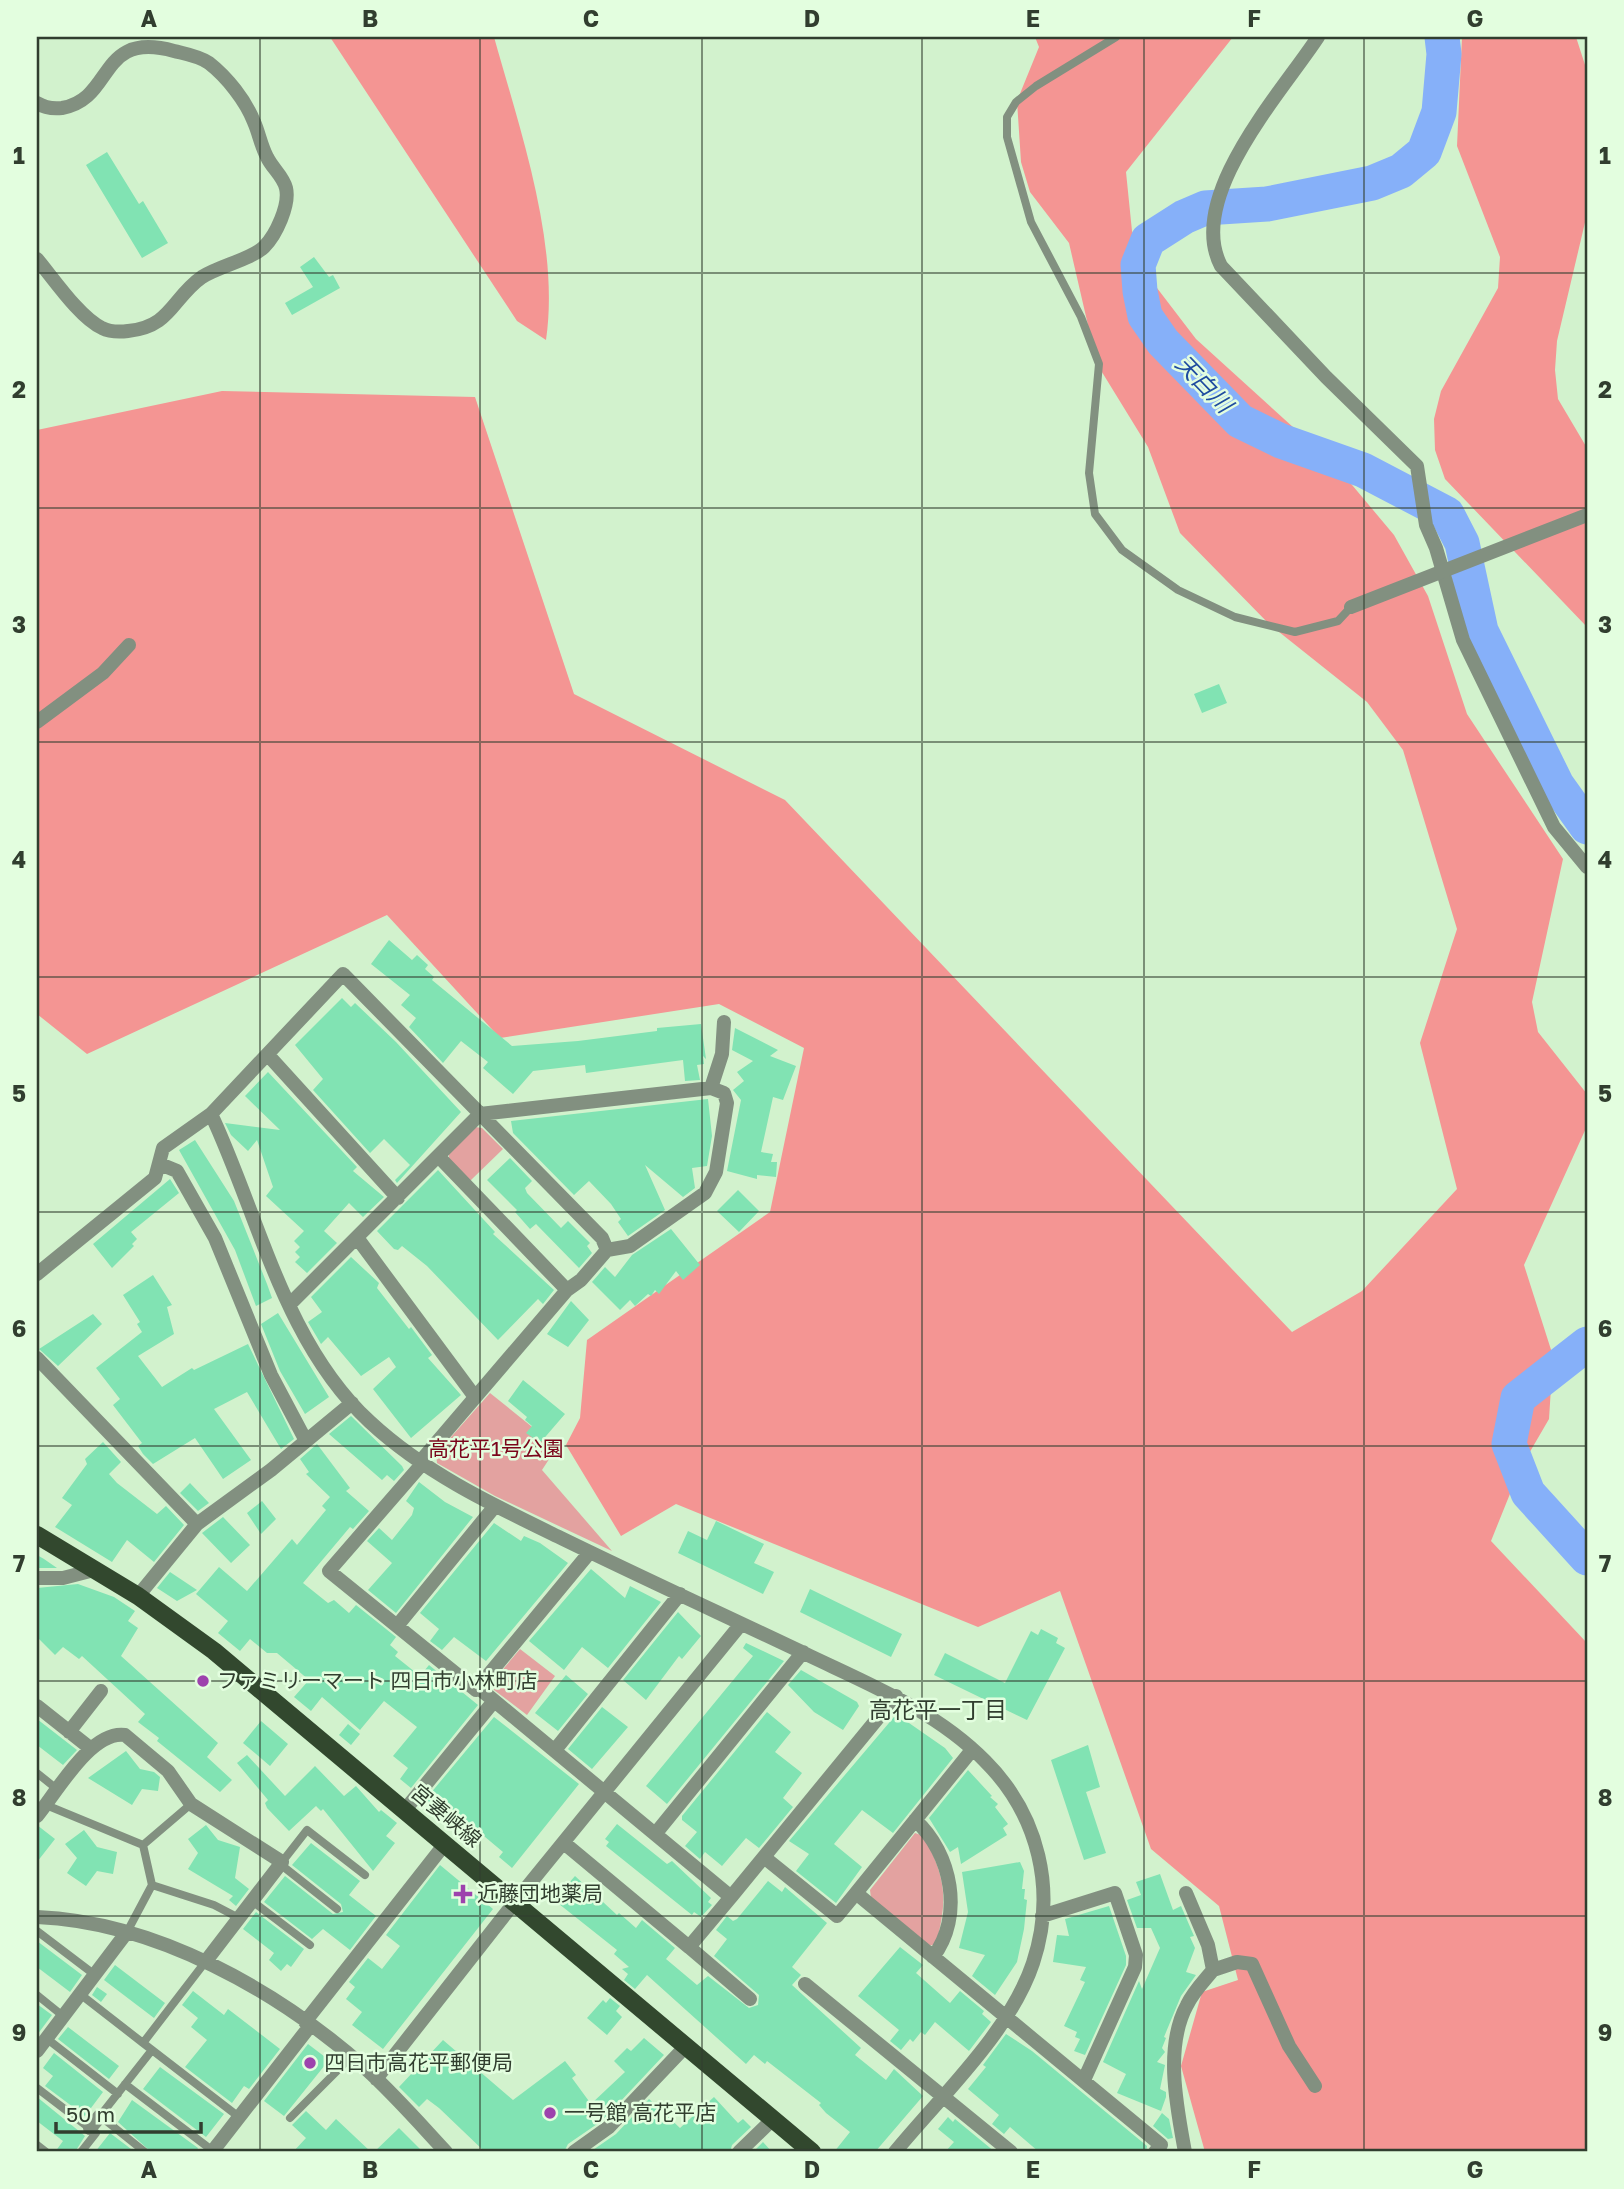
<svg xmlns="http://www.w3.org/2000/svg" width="1624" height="2189" font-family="'Golos Text','Noto Sans JP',sans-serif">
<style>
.green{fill:#e3a2a0}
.forest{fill:#f49593}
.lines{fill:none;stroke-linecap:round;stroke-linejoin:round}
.river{stroke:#86b0f9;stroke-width:35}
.building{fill:#81e3b3}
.service{stroke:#829080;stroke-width:8}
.minor{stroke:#829080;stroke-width:14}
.primary{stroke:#32482e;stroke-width:18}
.minor-bridge{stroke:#829080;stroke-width:14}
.grid{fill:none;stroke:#313e2f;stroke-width:2;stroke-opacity:0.55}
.poi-dot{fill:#9d42ad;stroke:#e3fedf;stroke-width:2.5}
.labels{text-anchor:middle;stroke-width:5;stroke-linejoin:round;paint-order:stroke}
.park-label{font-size:21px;fill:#7a041a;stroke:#e3fedf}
.poi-label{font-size:21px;fill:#313e2f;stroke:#e3fedf;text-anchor:start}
.street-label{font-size:21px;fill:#313e2f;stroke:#e3fedf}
.water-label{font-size:23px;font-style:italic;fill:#1f4ca0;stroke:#e3fedf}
.neighbourhood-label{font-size:23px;fill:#313e2f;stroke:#e3fedf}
.neatline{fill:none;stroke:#313e2f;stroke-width:2.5}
.grid-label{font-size:23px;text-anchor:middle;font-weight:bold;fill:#313e2f}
</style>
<rect width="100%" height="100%" fill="#d2f2cd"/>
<path class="green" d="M475,1127L482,1128L503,1149L470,1181L449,1160V1153Z
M490,1393L557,1447L542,1470L612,1551L495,1496L437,1463L436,1454Z
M520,1649L555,1676L527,1715L494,1690V1680Z
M915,1833L924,1836C946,1879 948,1898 936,1944L929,1946L871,1898L870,1890Z"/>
<path class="forest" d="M330,37H494C520,130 560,244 546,340L517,321Z
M1035,37H1233L1126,172L1132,231L1157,288L1196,339L1337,467L1394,535L1428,596L1467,714L1563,859L1532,1002L1538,1032L1587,1094V1126L1524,1265L1553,1356L1549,1419L1520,1469L1491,1541L1587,1643V2152H1205L1181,2066L1202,1992L1238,1980L1219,1906L1151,1849L1060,1591L978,1627L676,1504L621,1536L566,1445L580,1418L587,1340L770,1212L804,1048L719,1004L500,1038L387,915L87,1054L37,1014V430L222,391L475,397L574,694L785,800L1292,1332L1362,1291L1457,1189L1420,1043L1457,929L1403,750L1367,702L1269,624L1180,533L1148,447L1097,364L1069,243L1030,192L1021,162L1017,101L1039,47Z
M1462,37H1576L1587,71V214L1557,341L1555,370L1558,399L1587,448V627L1445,479L1435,450L1434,419L1441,391L1498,288L1500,257L1457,146Z"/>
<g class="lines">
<path class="river" d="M1442,37L1444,54L1439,112L1424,152L1401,171L1372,183L1267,204L1205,208L1184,217L1148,240L1138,265L1140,291L1145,316L1163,342L1240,421L1281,441L1363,470L1447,514L1462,543L1481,631L1557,785L1587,827
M1587,1344L1518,1398L1509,1444L1528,1493L1587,1558"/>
</g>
<path class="building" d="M107,152L139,204L143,201L168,243L142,258L86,165Z
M314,257L329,277L333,275L340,288L292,315L285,303L313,287L300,267Z
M1219,684L1227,703L1202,713L1194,694Z
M389,940L412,960L417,955L428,965L425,969L434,977L432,980L512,1046L578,1041L657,1031V1028L701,1024L706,1059L703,1056L704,1064L697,1065L700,1080L685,1081L683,1060L586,1073L585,1065L533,1071L513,1094L483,1068L488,1062L461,1041L443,1063L409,1027L416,1018L401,1005L410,995L371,964Z
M342,998L351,1007L355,1003L396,1042L461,1112L397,1183L395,1180L410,1165L384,1139L370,1153L313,1090L323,1079L295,1045Z
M735,1028L778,1050L770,1056L796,1066L783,1100L773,1097L761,1152L773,1154L771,1162H777L776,1177L757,1175V1179L727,1171L741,1100L733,1090L744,1081L737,1072L753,1061L732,1050Z
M268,1072L357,1167L353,1171L384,1197L363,1217L349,1203L324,1231L337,1243L307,1273L295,1262L300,1257L295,1252L300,1247L294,1241L304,1231L266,1196L273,1187L257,1140L248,1151L231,1135L225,1123L280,1130L245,1096Z
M708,1099L712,1136L707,1166L692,1168L695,1188L683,1197L645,1165L665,1210L628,1236L618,1222L621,1219L611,1204L589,1181L574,1195L513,1133L511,1121Z
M195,1140L234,1201L267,1284L272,1298L256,1306L235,1250L179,1150Z
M510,1158L532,1181L525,1188L527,1193L561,1228L568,1221L590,1243L587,1246L592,1253L579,1268L536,1224L530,1229L515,1212L517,1210L487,1180Z
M438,1170L495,1232L493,1234L554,1290L543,1304L538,1299L498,1340L427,1266L402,1246L398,1250L394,1249L377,1231Z
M170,1179L179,1193L131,1232L137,1239L132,1244L134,1246L112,1268L93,1244Z
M738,1190L759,1211L739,1232L717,1211Z
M671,1229L700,1265L683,1280L676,1271L659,1294L655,1290L651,1296L648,1294L635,1306L630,1300L620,1310L592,1282L605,1267L615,1277L632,1255Z
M351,1257L379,1283L377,1288L409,1329L411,1327L432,1355L428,1358L461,1395L411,1438L373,1389L396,1367L389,1357L361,1376L328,1337L321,1344L308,1322L322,1312L311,1297Z
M153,1275L172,1305L167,1307L174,1334L138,1356L162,1387L192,1368L194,1370L248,1344L294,1439L281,1449L247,1392L214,1409L251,1460L223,1479L195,1438L153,1464L143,1454L138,1446L142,1443L113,1405L120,1399L96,1368L142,1332L137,1324L140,1322L123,1295Z
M571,1301L589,1320L568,1347L547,1334Z
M278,1313L329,1397L305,1414L280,1371L261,1324Z
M93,1314L102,1324L58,1366L39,1349Z
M523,1380L565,1414L540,1443L526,1433L532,1426L525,1420L527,1417L508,1401Z
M351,1416L402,1466L404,1470L394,1481L387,1475L382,1480L329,1434Z
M103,1442L121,1462L109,1474L117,1483L157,1514L166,1506L184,1525L154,1562L127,1540L112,1562L55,1527L72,1505L62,1498L87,1464L85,1459Z
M317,1444L350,1488L346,1491L369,1511L353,1529L350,1527L303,1583L328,1603L334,1600L349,1613L356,1605L396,1637L390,1645L398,1652L395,1656L420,1676L429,1665L478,1705L411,1788L400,1779L408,1768L393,1756L417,1727L384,1701L360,1730L322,1697L311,1711L294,1697L309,1680L277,1653H267L250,1639L240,1651L218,1633L228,1621L196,1594L219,1567L247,1591L292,1539L297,1545L326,1510L322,1506L330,1497L306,1474L309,1472L300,1459Z
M419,1482L445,1502L473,1517L396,1613L368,1590L392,1563L367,1541L379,1528L392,1540L412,1515L414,1508L406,1501Z
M190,1483L209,1503L198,1511L180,1493Z
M262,1501L276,1519L261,1534L247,1513Z
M223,1517L250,1545L231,1563L202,1533Z
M716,1521L764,1544L754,1563L774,1572L763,1594L678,1553L688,1531L707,1540Z
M494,1523L521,1541L524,1536L540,1543L568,1563L486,1661L454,1637L442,1650L430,1641L439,1629L420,1613Z
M37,1555L44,1559L57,1568H37Z
M591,1569L625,1598L630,1586L661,1602L608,1668L582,1647L564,1670L529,1641Z
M170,1572L197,1590L177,1601L157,1588Z
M78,1584L114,1597L135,1611L128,1621L138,1628L121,1656L218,1743L207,1757L232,1780L220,1792L157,1741L159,1738L138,1722L145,1714L82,1656L79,1659L63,1647L55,1655L37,1637V1588Z
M810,1589L902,1634L891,1657L800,1612Z
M678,1612L701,1636L682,1659L679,1656L646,1700L623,1680Z
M1041,1629L1058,1638L1056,1643L1065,1648L1027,1720L934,1675L945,1653L1005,1683L1031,1631L1038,1635Z
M746,1643L784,1661L667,1804L646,1786L753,1656L743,1648Z
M801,1670L857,1702L859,1706L843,1730L814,1712L788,1685Z
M566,1675L588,1694L558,1731L535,1713Z
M602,1707L628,1727L592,1769L568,1749Z
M767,1712L791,1732L775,1752L802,1773L783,1798L793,1807L759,1848L746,1838L722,1866L705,1852L700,1859L685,1846L697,1832L682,1820V1816Z
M494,1717L579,1784L512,1868L499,1857L503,1852L472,1826L460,1822L447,1810L441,1816L425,1800Z
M894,1717L909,1723L945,1748L953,1758L893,1833L862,1810L834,1844L862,1867L836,1903L796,1871L809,1854L789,1841Z
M37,1719L77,1750L63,1765L37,1745Z
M261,1721L288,1744L270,1766L243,1743Z
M348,1724L360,1734L351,1745L339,1735Z
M1088,1745L1100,1787L1086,1792L1106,1853L1084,1860L1051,1760Z
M126,1751L140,1769L154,1772L160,1777L158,1791L142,1789L132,1805L88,1778Z
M247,1755L285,1796L315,1766L344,1796L356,1786L379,1812L381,1810L397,1823L386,1836L395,1843L373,1871L323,1809L321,1811L316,1806L289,1831L267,1808L265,1803L268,1800L237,1763Z
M968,1770L992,1796L990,1797L998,1804L995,1807L1008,1824L1003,1828L1007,1835L961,1864L958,1847L950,1852L929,1818Z
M617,1824L667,1864L672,1861L711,1898L708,1902L712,1905L701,1917L694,1912L692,1915L606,1846L609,1842L605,1839Z
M37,1825L55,1839L37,1862Z
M206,1825L218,1840L240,1847L235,1878L249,1889L236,1906L229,1900L233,1896L188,1869L198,1853L188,1839Z
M84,1830L97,1847L117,1852L113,1874L97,1871L86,1886L67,1873L77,1858L65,1844Z
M311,1843L360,1881L349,1895L376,1916L350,1950L323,1929L312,1939L264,1902L285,1876L333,1914L343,1912L341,1904L292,1865Z
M1020,1862L1024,1871L1022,1889H1025L1024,1899L1027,1900L1024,1929L1017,1962L995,1995L972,1976L985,1955L959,1948L968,1912L962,1872Z
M440,1865L493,1909L383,2049L352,2025L362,2012L346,1999L355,1987L349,1982L368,1958L382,1969L400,1946L386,1935Z
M1160,1874L1173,1910L1181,1906L1194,1936L1190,1937L1195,1948L1186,1972L1196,1975L1181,1996L1164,2037L1166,2038L1162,2048L1165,2052L1157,2062L1165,2065L1160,2089L1166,2092V2097L1161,2111L1117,2093L1126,2074L1103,2062L1139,1981L1142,1989L1160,1948L1151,1928H1137L1127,1900L1141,1895L1136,1882Z
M575,1876L617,1915L619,1913L636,1928L642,1920L675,1948L666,1959L697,1985L708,1976L749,2008L758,2005L759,1995L714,1956L727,1939L716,1930L727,1916L733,1921L737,1919L768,1881L782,1892L785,1887L827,1923L792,1967L801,1975L792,1985L861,2048L855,2055L886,2080L894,2069L923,2096L875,2152H834L850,2132L826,2113L819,2105L821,2103L767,2061L765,2064L754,2055L746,2064L647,1975L635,1989L624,1980L628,1974L622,1969L629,1967L614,1954L617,1950L554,1900Z
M1109,1906L1126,1956V1965L1085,2055L1074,2051L1080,2039L1075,2037L1077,2032L1064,2026L1085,1982L1080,1980L1086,1967L1053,1962L1057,1935L1069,1936L1065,1919Z
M256,1912L304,1949L291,1967L287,1964L281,1971L269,1960L274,1953L243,1929Z
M37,1941L82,1975L70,1992L37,1967Z
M900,1947L923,1965L916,1973L950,2003L960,1991L984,2011L982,2014L991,2022L969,2051L935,2022L925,2035L921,2032L913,2042L910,2039L901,2050L890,2041L899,2030L858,1996Z
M115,1965L165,2003L154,2018L104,1980Z
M97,1987L107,1994L101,2002L92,1995Z
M193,1991L224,2015L228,2009L280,2049L249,2089L244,2086L232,2103L185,2067L207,2040L191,2027L198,2018L182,2005Z
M610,1998L620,2006L616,2011L622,2017L607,2035L587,2018L603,2000L606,2003Z
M37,2004L52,2015L37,2035Z
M68,2027L119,2066L109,2079L58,2039Z
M1006,2034L1032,2051L1147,2146L1146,2152H1039L1010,2127L1004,2134L992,2124L999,2115L968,2089L986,2067L983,2065Z
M644,2038L664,2055L603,2120L568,2144L564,2152H485L439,2108L427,2099L419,2107L399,2087L443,2040L513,2100L565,2061L576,2075L572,2078L591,2104L625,2072L614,2061L627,2048L631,2051Z
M308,2044L329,2060L284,2116L264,2101Z
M54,2053L103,2092L85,2116L45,2086L53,2076L43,2068Z
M160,2067L224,2114L206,2137L143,2089Z
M37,2097L85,2136L75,2152H55L63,2141L37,2121Z
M714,2097L738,2123L743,2119L751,2127L732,2145L730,2152H590L616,2134L649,2099L680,2128Z
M132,2100L198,2148L196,2152H151L118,2122Z
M306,2111L326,2130L336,2119L371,2152H293L306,2138L292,2125Z
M1162,2113L1169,2119L1173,2138L1168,2139L1153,2126Z
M948,2117L953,2122L955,2119L995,2152H945L954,2142L938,2129Z
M399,2128L423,2152H374Z
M110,2133L135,2152H95Z
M763,2142L772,2152H753Z"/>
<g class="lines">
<path class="service" d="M1116,37L1036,86L1016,102L1007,117V137L1031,222L1081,317L1099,364L1089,473L1095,514L1122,550L1178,590L1235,617L1295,632L1338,621L1351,607
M37,1773L58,1790
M46,1805L143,1845
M282,1862L307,1830L365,1875
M280,1864L337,1909
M152,1885L214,1905L239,1918
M252,1901L310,1945
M37,1931L95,1975
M127,1932L152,1885L143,1845L191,1804
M206,1961L143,2043L239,2117
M80,1994L143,2043
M37,1995L63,2016
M46,2038L118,2094
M125,2084L213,2151
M37,2088L96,2133L81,2152
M290,2118L351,2057
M37,2145L46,2152
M145,2152L100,2116L152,2050"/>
<path class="minor" d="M1318,37C1282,92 1185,197 1221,266L1326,377L1417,466L1426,525L1436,548L1463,640L1554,827L1587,867
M37,103C45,108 53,109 62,108C115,99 97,30 174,51C186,54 199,56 209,63C227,77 246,101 254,122C259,133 261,146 267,157C272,168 283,176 286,188C290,205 276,235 264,247C252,259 219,266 202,277C172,298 171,327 128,331C120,332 110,332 102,328C80,318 53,278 37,259
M37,722L103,673L129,645
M268,1055L398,1198
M711,1088L722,1054L724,1022
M211,1114C259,1216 284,1343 370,1422C426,1474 495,1506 563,1539C645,1579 728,1617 810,1656C871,1685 937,1712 985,1761C1039,1815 1057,1891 1033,1963C1010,2032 941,2096 895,2152
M439,1157L567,1290
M160,1164L177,1171L215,1238L271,1375L306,1441
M358,1239L475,1397
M37,1274L155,1178L163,1148L211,1114L343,974L602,1238L607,1250
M290,1304L480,1114L711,1088L724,1093L727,1103L716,1172L705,1193L630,1246L607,1250L581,1280L567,1290L419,1463
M37,1358L197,1524
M422,1464L329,1571L476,1690L590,1552
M37,1578H63L94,1570
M138,1596L197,1524L271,1470L352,1403
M397,1626L495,1506
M480,1689L731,1897L896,1696
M37,1706L90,1748
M69,1732L101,1691
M555,1750L680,1594
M972,1750L856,1893L1161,2145L1155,2152
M404,1811L494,1701
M37,1816C57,1792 91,1730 125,1735L168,1771L191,1804L282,1862L206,1961
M915,1820C952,1853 964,1917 933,1957
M656,1833L803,1652
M564,1843L689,1947
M765,1858L837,1916L856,1893
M731,1897L689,1947L750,1999
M1042,1916L1115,1893L1136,1955L1135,1967L1084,2080
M37,1917C156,1922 277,1990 365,2068C394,2094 420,2124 446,2152
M1213,1970L1237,1962L1252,1964L1289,2046L1315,2086
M805,1984L1011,2152
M305,2022L444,1845
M37,2051L127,1932
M376,2079L514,1903L741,1624
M90,2128L100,2116
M212,2152L310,2026
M574,2152L609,2127L686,2046
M739,2152L773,2119
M1185,2152C1177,2108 1164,2047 1187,2005C1193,1992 1204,1981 1213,1970L1208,1945L1186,1893"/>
<path class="primary" d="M37,1535L138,1596L214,1651L812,2152"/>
<path class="minor-bridge" d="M1351,607L1587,515"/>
</g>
<path class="grid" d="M260,37V2152M480,37V2152M702,37V2152M922,37V2152M1144,37V2152M1364,37V2152M37,273H1587M37,508H1587M37,742H1587M37,977H1587M37,1212H1587M37,1446H1587M37,1681H1587M37,1916H1587"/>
<g class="poi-dot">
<circle cx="203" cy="1681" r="7"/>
<path d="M459.5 1883.5h7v7h7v7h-7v7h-7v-7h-7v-7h7z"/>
<circle cx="310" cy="2063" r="7"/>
<circle cx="550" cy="2113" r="7"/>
</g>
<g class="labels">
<g class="park-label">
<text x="496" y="1456">高花平1号公園</text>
</g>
<g class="poi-label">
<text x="217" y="1688">ファミリーマート 四日市小林町店</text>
<text x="477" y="1901">近藤団地薬局</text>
<text x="324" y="2070">四日市高花平郵便局</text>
<text x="564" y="2120">一号館 高花平店</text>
</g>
<g class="street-label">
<text transform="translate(446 1816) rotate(40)" y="7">宮妻峡線</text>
</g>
<g class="water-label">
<text transform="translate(1204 384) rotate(46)" y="8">天白川</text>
</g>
<g class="neighbourhood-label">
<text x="938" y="1718">高花平一丁目</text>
</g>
</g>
<rect width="1624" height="2189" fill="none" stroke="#e3fedf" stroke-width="77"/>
<path d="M56 2122v10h145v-10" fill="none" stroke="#313e2f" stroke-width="3.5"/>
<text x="66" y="2122" font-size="21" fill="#313e2f" stroke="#e3fedf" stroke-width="5" paint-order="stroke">50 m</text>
<rect x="38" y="38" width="1548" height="2112" class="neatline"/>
<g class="grid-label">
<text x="149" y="27">A</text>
<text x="370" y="27">B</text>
<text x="591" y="27">C</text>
<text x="812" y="27">D</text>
<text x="1033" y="27">E</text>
<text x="1254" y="27">F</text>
<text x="1475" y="27">G</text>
<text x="19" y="164">1</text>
<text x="1605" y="164">1</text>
<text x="19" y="398">2</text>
<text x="1605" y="398">2</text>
<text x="19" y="633">3</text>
<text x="1605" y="633">3</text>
<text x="19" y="868">4</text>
<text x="1605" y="868">4</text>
<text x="19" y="1102">5</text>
<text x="1605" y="1102">5</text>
<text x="19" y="1337">6</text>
<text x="1605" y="1337">6</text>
<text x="19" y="1572">7</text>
<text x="1605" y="1572">7</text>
<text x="19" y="1806">8</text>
<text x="1605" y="1806">8</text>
<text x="19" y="2041">9</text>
<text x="1605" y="2041">9</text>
<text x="149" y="2178">A</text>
<text x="370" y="2178">B</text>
<text x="591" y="2178">C</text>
<text x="812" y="2178">D</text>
<text x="1033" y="2178">E</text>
<text x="1254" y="2178">F</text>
<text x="1475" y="2178">G</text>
</g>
</svg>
